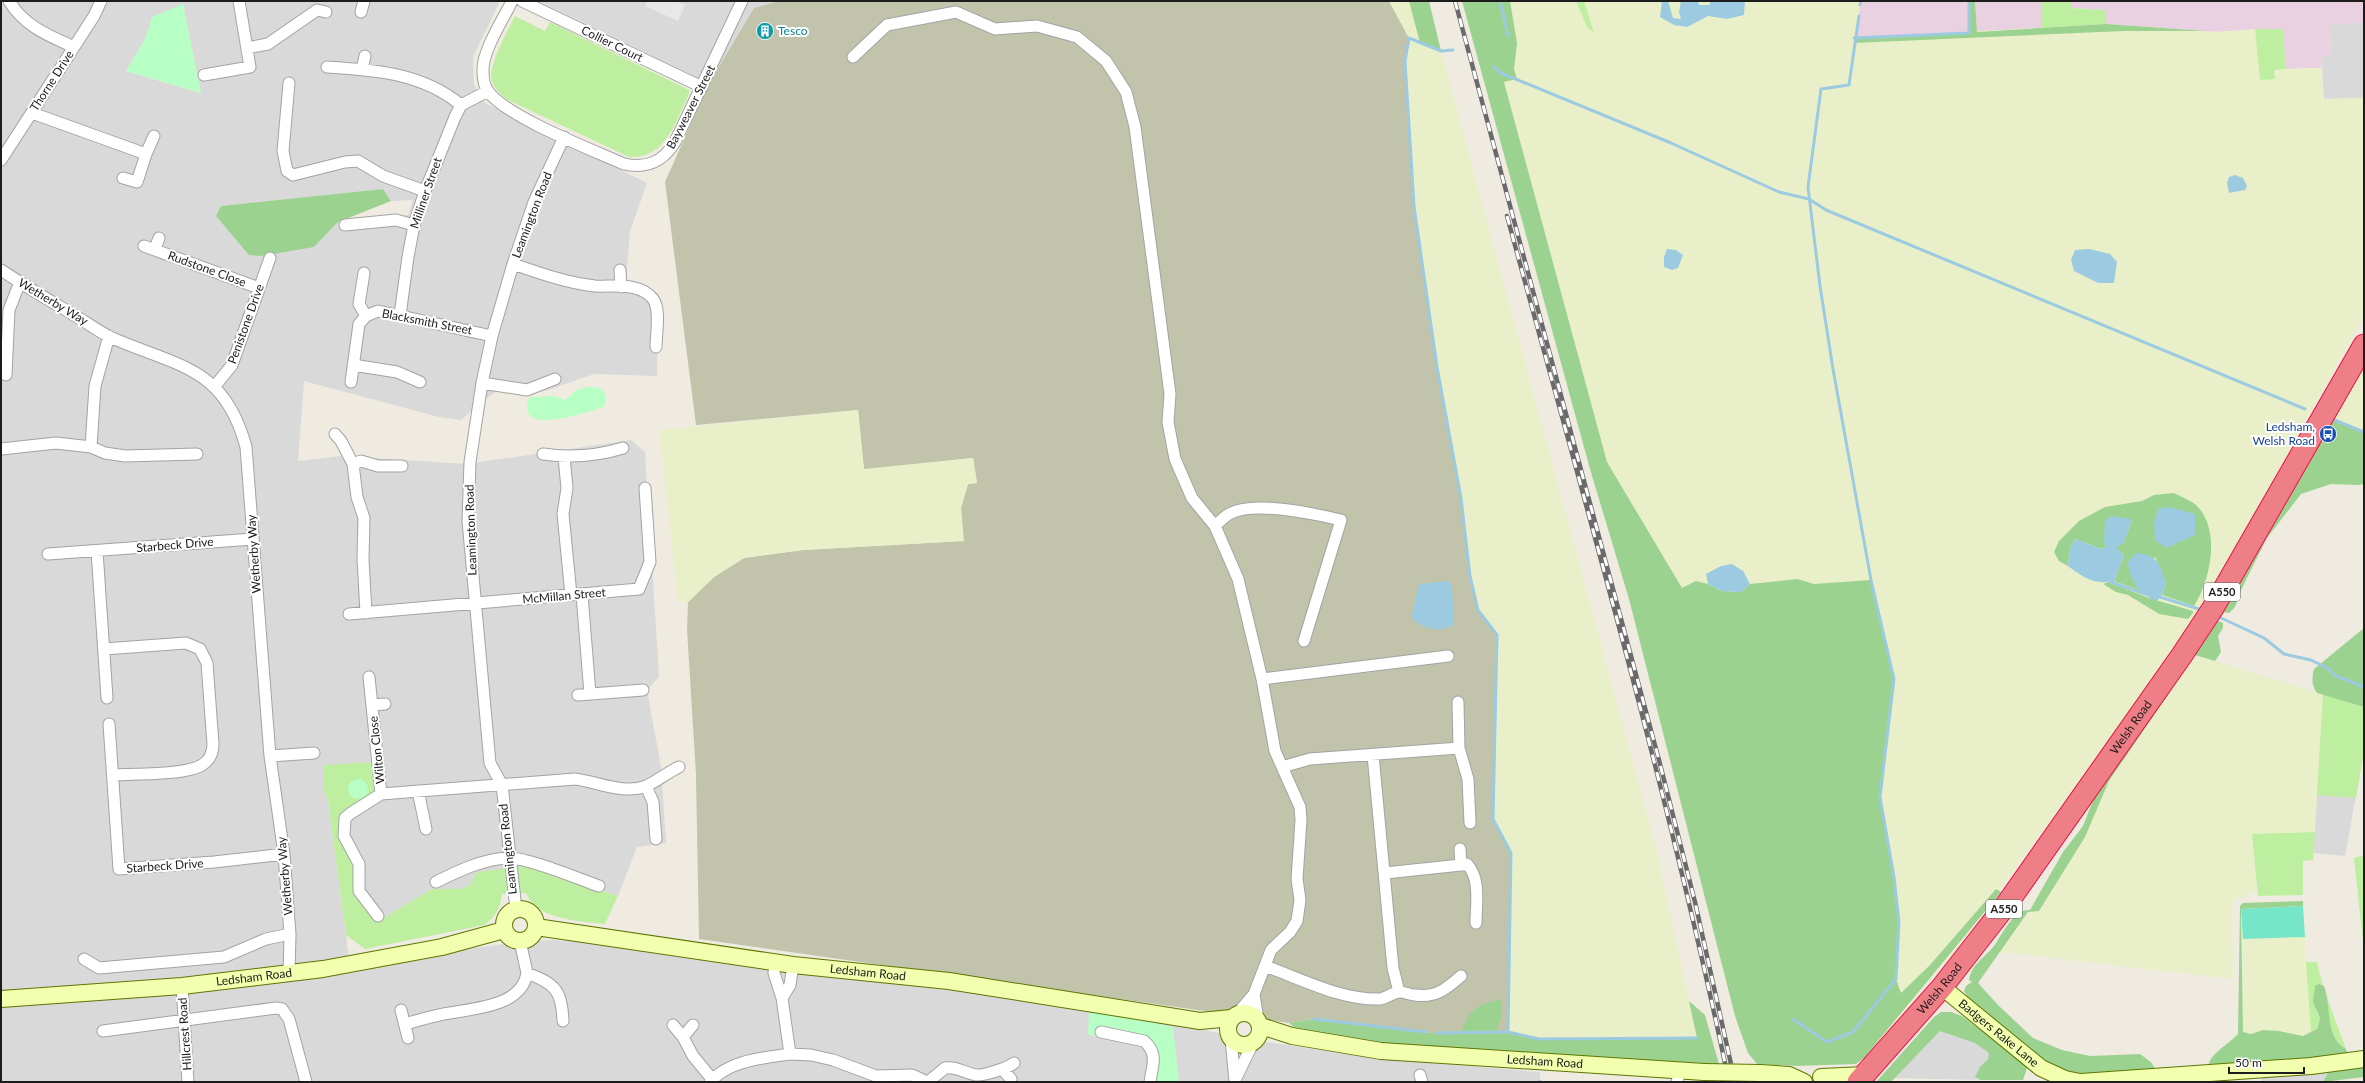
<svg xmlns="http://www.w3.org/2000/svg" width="2365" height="1083" font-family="Lato,sans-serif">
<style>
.residential{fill:#dad9d9;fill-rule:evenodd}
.industrial{fill:#e9d1e2}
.construction{fill:#c1c4ab}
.farmland{fill:#e9f0c9}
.grass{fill:#beefa0}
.forest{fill:#9cd290}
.park{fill:#b7ffc5}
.pitch{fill:#75e7c8}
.parking{fill:#e8e8e8}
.water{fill:#9ccae1}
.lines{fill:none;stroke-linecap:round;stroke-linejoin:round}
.stream{stroke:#9ccae1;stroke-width:3}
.street-casing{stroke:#a3a3a3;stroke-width:13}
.secondary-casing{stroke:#5c7600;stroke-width:18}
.highway-casing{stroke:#e81243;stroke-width:23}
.street{stroke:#fff;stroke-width:11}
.secondary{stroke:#f2ffae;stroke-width:16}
.highway{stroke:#ef7f87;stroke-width:21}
.rail-casing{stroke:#6a6a6a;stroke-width:4.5}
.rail{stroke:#fff;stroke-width:3;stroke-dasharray:9;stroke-linecap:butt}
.secondary-bridge-casing{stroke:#5c7600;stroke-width:18;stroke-linecap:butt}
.secondary-bridge{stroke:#f2ffae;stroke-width:16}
.labels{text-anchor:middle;stroke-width:4;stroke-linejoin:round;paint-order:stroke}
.shield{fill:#fff;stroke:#606060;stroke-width:1}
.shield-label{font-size:11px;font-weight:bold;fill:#1c1c1c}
.culture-label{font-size:12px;fill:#0d838f;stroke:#fff;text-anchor:start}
.street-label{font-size:12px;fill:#1c1c1c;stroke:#fff}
.transit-label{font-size:12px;fill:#164399;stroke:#fff;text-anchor:end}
</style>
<rect width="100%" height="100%" fill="#efebe0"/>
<path class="residential" d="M1,1H500L473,57L474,85L485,103L647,183L630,231L626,280L645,285L659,294L657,376L594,374L548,390L529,394L497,390L461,420L439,417L304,381L298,461L341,456L466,464L631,440L645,452L659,677L647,690L661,767L666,843L637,847L618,896L526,866L460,889H432L377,922L353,891V861L339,835L341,814L324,790L328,801L350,965L520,942L551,940L603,943L1098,1008L1247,1039L1381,1059L1540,1072V1082H1ZM183,5L201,93H200L126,71L144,41ZM383,189L391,201L413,200L408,215L338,222L314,247L221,206Z
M539,1H780L754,8L709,83Z
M2364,22V98L2324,99L2321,56L2331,55L2330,25Z
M2323,694L2364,707V751L2345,856L2313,853Z
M1945,1024L1994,1052L1981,1080L1892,1078Z
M2329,1071L2323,1082H2262L2261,1076Z"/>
<path class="industrial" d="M1861,1H1969V33L1854,38Z
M1975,1H2041V28L1977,32Z
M2071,1H2364V22L2330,25L2331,56H2321V68L2285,69L2283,29L2216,32L2106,24V10L2071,8Z"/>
<path class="construction" d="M780,1H1389L1409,38L1405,61L1414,206L1437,367L1461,498L1470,576L1478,610L1497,635L1493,819L1511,853L1508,1032L1442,1034L1314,1019L1289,1023L699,939L696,775L687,629L688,602L714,577L744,558L803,550L963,541L961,508L968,484L977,483L973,458L864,470L858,410L696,425L665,182L709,83L754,8Z"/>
<path class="farmland" d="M1389,1H1409L1420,43L1441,51L1657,852L1697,1038L1539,1039L1508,1032L1511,853L1493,819L1497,635L1478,610L1470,576L1461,498L1437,367L1414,206L1405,61L1409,38Z
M1494,1H1861L1855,38L2106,24L2216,32L2255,29L2261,80L2274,69L2321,68L2324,99L2364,98V316L2192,625L1965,937L1864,1058L1856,1064L1901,993L1896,979L1899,923L1880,797L1894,679L1871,581L1814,584L1798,579L1750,584L1743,571L1706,574L1708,584L1696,581L1682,588L1607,462L1504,81L1516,79Z
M2364,370V432L2332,419Z
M858,410L864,469L973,458L977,483L968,484L961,508L964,541L803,550L744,558L714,577L688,602L678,601L659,430Z
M2195,655L2323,694L2315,832L2252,834L2256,892H2249V897L2235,898L2232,904L2233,979L2000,952L2085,837L2109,781Z
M2305,937L2311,1032L2303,1036L2279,1031L2263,1030L2251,1034L2243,1032V939Z"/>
<path class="grass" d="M1576,1H1584L1594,33L1587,27Z
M2041,1H2071V8L2106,10V24L2041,28Z
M515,16L545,31L550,22L689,90V94C675,122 666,159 629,157L508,100C501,95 495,89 492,81C487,67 508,30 515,16Z
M2255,29H2284L2285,69L2274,70L2275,79L2260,80Z
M2323,694L2364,707V751L2356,798L2317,795Z
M373,762L376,789L341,814L339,835L353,860V891L377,922L432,889H460L470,885L477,872L526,866L618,896L605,924C579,921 537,920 526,893L502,894C500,909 496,916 484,925L365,949L346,935L328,801L324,790V765Z
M2315,832L2313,860L2303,861V895L2258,896L2252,834Z
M2364,855V951L2354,858Z
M2306,962H2317L2323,986L2319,984L2316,1011L2320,1018L2317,1029L2311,1032Z
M2326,995L2346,1049C2328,1040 2328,1013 2326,995Z"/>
<path class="forest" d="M1409,1H1429L1441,51L1420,43Z
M1462,1H1510L1517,43L1514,69L1517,79L1504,82L1607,462L1682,588L1696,581L1708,584L1722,591L1741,592L1750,584L1798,579L1814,584L1871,580L1894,679L1880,797L1894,877L1899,923L1896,979L1901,993L1930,965L1996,889L2001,892L1864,1058L1856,1064L1797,1066L1757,1064L1748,1053L1735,1016L1629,599L1590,469Z
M1969,1H1975L1977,32L2106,24L2206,31H2124L1854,43V38L1969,33Z
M383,189L391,201L338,222L314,247L262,256L249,255L216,216L221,206Z
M2332,419L2364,432V484L2358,485L2331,484L2301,494L2267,538L2240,592L2235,607L2229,613L2217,611Z
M2174,493C2181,497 2193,501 2198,507C2221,532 2210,581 2194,606L2162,595L2166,584L2155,557L2135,583L2141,591L2114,581L2124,556L2115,547L2124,543L2132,519L2106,547L2101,549L2075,539L2070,549L2068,566L2059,561L2054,552L2059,541L2079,521L2105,507L2142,501L2154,495Z
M2108,582L2149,598L2193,611V613L2188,619L2159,614L2128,595L2116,592L2103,584Z
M2212,618L2223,623V628L2218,636L2221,652L2215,661L2195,655L2109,781L2085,837L2039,911L2028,912L1978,983L1998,1005L2033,1038L2062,1050L2090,1056L2140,1054L2151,1062L2157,1072L2084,1076L2063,1073L2035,1056L1973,1005L1964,991L1966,986L1972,982L1969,980C1971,965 1985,957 1994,946C2002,935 2013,909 2030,910L2063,852L2083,826L2096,793Z
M2364,628V707L2317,693C2311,685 2312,677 2314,669Z
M2303,901V906L2241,909L2243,1032L2251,1034L2263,1030L2279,1031L2303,1036L2317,1029L2320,1018L2313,1002L2315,986L2319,984L2324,986C2332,1006 2324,1037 2346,1049L2349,1058L2210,1068L2208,1065C2213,1051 2228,1045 2238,1034L2240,906L2243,903Z
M1501,999L1502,1016L1496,1032H1508L1539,1039L1697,1038L1689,1001L1705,1015L1719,1064L1399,1046L1298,1030L1289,1023L1314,1019L1442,1034L1461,1033C1470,1008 1475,1006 1501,999Z
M1941,1012H1951L1962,1016L2023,1062L2027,1068L2023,1080H1981L1975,1077L1980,1067L1988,1059L1989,1053L1975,1043L1940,1031L1891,1082H1876L1934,1017Z
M2364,1066V1077L2323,1082L2329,1071Z"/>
<path class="park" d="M183,4L201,93L126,71L144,41L152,17Z
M587,387H596L603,390L606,398L604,407C590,411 534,431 528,412C526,407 527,402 530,397L554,396L565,400L577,390Z
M348 789a10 10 0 1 1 20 0a10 10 0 1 1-20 0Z
M1089,1009L1173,1027L1179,1082H1154L1146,1037L1107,1026H1102L1097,1037L1088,1034Z"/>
<path class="pitch" d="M2303,906L2305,937L2243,939L2241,909Z"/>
<path class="parking" d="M647,1H676L685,5L678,21L645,6Z"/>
<path class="water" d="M1662,1H1668L1673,18L1681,19L1679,12L1681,1H1698L1699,5H1709L1711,1H1745L1744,15L1727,19L1708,16L1687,27L1674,25L1660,17Z
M2235,175L2243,178L2247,186L2245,190L2229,193L2227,183L2229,177Z
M1667,249L1676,250L1683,255L1678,268L1672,270L1664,267V257Z
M2089,249L2110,254L2117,262L2114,283H2098L2074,271L2071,260L2075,250Z
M2169,507L2195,514V535L2166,548L2155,540L2154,523L2158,509Z
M2111,516L2132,519L2124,543L2116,547L2124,556L2114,581C2094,585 2084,578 2068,566L2070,549L2075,539L2101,549L2106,547L2104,542L2105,521Z
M2136,553C2159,555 2160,565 2166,584L2162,595L2157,601C2140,596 2129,578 2128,562Z
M1732,564L1743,571L1750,584L1741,592L1722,591L1708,584L1706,574L1721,566Z
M1449,581L1452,587L1454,625C1437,633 1425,629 1411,618L1419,584Z"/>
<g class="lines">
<path class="stream" d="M1500,1L1508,36
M1860,5L1861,1
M1854,38L1969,33V1
M1494,67L1501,73L1671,143L1779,192L1809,199L1826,210L2305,409
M2332,419L2364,432
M2111,582L2145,594
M2160,597L2202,610
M2217,616L2264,638L2284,654L2311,660L2329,669L2334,675L2364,687
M1314,1019L1426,1032
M1793,1019L1827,1042L1853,1032L1896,979L1899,923L1894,877L1880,797L1894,679L1871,580L1833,369L1820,286L1808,187L1821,89L1849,85L1859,16
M1508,1032L1539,1039L1697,1038
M1437,1033L1508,1032L1511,853L1493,819L1497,635L1478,610L1470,576L1461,498L1437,367L1414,206L1405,61L1409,38L1441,51L1453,50
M1540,1082V1081"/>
<defs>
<path id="street" d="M9,1C24,26 49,36 74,47
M512,1C503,20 482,51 483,71C483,77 484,86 488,91C504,116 595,151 624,164C647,169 663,162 675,142L742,1
M522,1L702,87
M361,12L364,1
M247,48L268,44L317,10L326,12
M853,57L887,25L956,12L995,29L1037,26L1077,37L1106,61L1126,92L1135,127L1170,394L1168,422L1175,459L1192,498L1215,526L1238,579L1262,679L1275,751L1300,807L1301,820L1297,879L1300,900L1297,921L1290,932L1271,950L1254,994L1237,1014
M327,67C376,70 422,73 461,105
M362,69L365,56
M204,75L250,67L239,1
M289,83L283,151L287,171L293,175L345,162L358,161L383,176L425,191
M32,113L146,154L137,182L123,178
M146,154L154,136
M1,160L94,16L101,1
M345,225L396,220L414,225
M144,246L259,288
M155,249L159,238
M513,264C539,273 567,283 595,286C613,287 640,282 653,299C661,309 656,334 656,347
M1,270C25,286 49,300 74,315C86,322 98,331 110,337C177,367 224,365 246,447L270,756L284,854L290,934L289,973
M620,270L621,287
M364,273L359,304L366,316
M400,315L408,257L414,225L425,191L455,117L461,105L488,91
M353,365L397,372L420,382
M6,375L9,310L20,282
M351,382L359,324L366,316L378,311L492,336
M482,383L527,390L555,379
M215,386L232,365L270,258
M335,434L341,441L353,464L357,497L364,518L363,559L366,613
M91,447L95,386L109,336
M1,449L56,443L91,447L105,453L125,456L197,454
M543,454C570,458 597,456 623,448
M564,457L567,488L563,514L571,595
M353,464L361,461L378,466H402
M1215,526C1219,522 1224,517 1229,514C1253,500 1315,514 1341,520L1304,641
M97,551L107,698
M48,554L253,539
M582,595L590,694
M349,614L639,589L650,562L645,488
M104,649L186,643L200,649L207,663L213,744C213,752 210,760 202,765C186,775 134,774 113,775
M369,677L381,794
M1262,679L1448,656
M578,695L643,690
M1458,702L1459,748L1468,779L1470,823
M372,705L385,704
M109,724L119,869L214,862L284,854
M1373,755L1393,968L1399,992
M270,756L314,753
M1282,767L1310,759L1459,748
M646,786L653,802L656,839
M418,791L426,829
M1460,849L1461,865L1467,864C1481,879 1476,904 1476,923
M1385,873L1461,865
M436,882C458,871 483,859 508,858C527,857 579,879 599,886
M516,909L502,785L490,763L468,521L470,462L482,383L492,336L513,264L534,202L564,137
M378,916L359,891V864L344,836L345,818L351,813L381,794L575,779C598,782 624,795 646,786C656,782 668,772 679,767
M520,941L527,973
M84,959L99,968L224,957L266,939L290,934
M775,963L774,973L782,998L790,985L793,965
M1265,966C1302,979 1340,1000 1380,999C1387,998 1393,992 1400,992C1405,992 1410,995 1415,995C1436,998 1446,989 1461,976
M182,986L188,1082
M1254,994L1258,1020
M401,1010L408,1038
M405,1024C420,1020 435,1015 450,1013C476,1008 522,1006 527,973C555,984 562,990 563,1021
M673,1025L683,1037L693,1056L712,1079
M103,1031L276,1008L282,1009L289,1019L306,1082
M1101,1032L1144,1041C1159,1054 1152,1066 1150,1082
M683,1037L693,1025
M1231,1039L1235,1082
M790,1054L811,1055L833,1060L876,1076L912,1075L927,1082
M1003,1070L1011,1079
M1420,1075L1422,1082
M1236,1078L1253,1043
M710,1082C729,1060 763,1058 790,1054L782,998
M928,1082L945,1068C957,1066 964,1073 976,1075C983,1076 1008,1068 1014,1063
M1677,1082L1680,1071"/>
<g id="secondary">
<circle cx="520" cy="925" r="16"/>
<path id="s1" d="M536,927L793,965L949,981L1200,1021L1232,1018"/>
<path id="s2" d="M1942,987L2041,1068L2065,1079L2080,1082"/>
<path id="s3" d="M1,999L182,986L323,969L442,947L504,930"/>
<circle cx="1244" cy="1029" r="16"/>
<path id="s4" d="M1261,1026L1292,1036L1381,1051L1704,1072"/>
<path d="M1760,1073L1789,1075L1804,1082"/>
<path d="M1821,1077L1865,1075"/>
<path d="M2081,1082L2311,1066L2364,1059"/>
</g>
<g id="highway">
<path id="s5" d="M1858,1082L1942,987L2006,905L2182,655L2213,608L2364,345"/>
</g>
</defs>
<use href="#street" class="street-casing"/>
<use href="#secondary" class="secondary-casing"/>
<use href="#highway" class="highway-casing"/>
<use href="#street" class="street"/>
<use href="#secondary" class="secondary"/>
<use href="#highway" class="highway"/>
<defs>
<path id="rail" d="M1455,1L1659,760L1695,902L1735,1082
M1507,216C1585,503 1668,790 1729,1082"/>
</defs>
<use href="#rail" class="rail-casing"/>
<use href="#rail" class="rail"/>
<defs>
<path id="secondary-bridge" d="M1704,1072L1760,1073"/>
</defs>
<use href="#secondary-bridge" class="secondary-bridge-casing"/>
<use href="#secondary-bridge" class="secondary-bridge"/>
</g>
<defs>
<symbol id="building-disc" viewBox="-11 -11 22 22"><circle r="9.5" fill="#0f9aa8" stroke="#fff"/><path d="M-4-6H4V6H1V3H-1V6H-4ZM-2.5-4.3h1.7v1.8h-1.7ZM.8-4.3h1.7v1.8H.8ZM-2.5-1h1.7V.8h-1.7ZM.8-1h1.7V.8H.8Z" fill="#fff"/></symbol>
<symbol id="bus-disc" viewBox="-11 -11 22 22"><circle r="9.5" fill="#1a4fb4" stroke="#fff"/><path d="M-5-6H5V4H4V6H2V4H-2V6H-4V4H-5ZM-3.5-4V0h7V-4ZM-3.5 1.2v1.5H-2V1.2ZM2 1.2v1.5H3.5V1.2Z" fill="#fff"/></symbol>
</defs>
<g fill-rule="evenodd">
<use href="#building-disc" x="755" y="21" width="20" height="20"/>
<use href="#bus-disc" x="2318" y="424" width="20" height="20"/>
</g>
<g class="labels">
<g class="shield">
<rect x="2204" y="583" width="36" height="18" rx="3"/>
<rect x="1986" y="900" width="36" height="18" rx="3"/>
</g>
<g class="shield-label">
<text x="2222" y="596">A550</text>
<text x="2004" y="913">A550</text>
</g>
<g class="culture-label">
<text x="778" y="35">Tesco</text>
</g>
<g class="street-label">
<text transform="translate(612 44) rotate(26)" y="4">Collier Court</text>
<text transform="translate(52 81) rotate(-57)" y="4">Thorne Drive</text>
<text transform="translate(691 107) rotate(-63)" y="4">Bayweaver Street</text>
<text transform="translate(426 193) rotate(-71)" y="4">Milliner Street</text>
<text transform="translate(532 215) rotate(-69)" y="4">Leamington Road</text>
<text transform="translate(207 269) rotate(20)" y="4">Rudstone Close</text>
<text transform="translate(53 302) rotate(31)" y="4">Wetherby Way</text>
<text transform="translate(427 322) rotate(11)" y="4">Blacksmith Street</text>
<text transform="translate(246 324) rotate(-70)" y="4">Penistone Drive</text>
<text transform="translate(471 530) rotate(-92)" y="4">Leamington Road</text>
<text transform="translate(175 545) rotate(-5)" y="4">Starbeck Drive</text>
<text transform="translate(254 554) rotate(-94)" y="4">Wetherby Way</text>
<text transform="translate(564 596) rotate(-5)" y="4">McMillan Street</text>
<text dy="4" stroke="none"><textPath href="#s5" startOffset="448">Welsh Road</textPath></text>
<text transform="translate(377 750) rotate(-96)" y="4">Wilton Close</text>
<text transform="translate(508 849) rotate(-96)" y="4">Leamington Road</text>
<text transform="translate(165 866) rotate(-4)" y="4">Starbeck Drive</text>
<text transform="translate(285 876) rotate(-95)" y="4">Wetherby Way</text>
<text dy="4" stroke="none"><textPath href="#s1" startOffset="335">Ledsham Road</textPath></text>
<text dy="4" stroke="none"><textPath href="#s3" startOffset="254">Ledsham Road</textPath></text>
<text dy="4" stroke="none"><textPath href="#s5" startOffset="124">Welsh Road</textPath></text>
<text dy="4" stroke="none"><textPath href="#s2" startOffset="73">Badgers Rake Lane</textPath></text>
<text transform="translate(185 1034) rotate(-94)" y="4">Hillcrest Road</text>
<text dy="4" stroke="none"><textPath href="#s4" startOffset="287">Ledsham Road</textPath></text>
</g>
<g class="transit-label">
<text x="2315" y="431">Ledsham,<tspan x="2315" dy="14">Welsh Road</tspan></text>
</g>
</g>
<rect width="2365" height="1083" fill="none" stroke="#1c1c1c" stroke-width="4"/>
<path d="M2229 1067v6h75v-6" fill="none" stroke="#1c1c1c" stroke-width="2"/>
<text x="2235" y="1067" font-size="12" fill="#1c1c1c" stroke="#ffffff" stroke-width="3" paint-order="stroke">50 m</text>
</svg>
